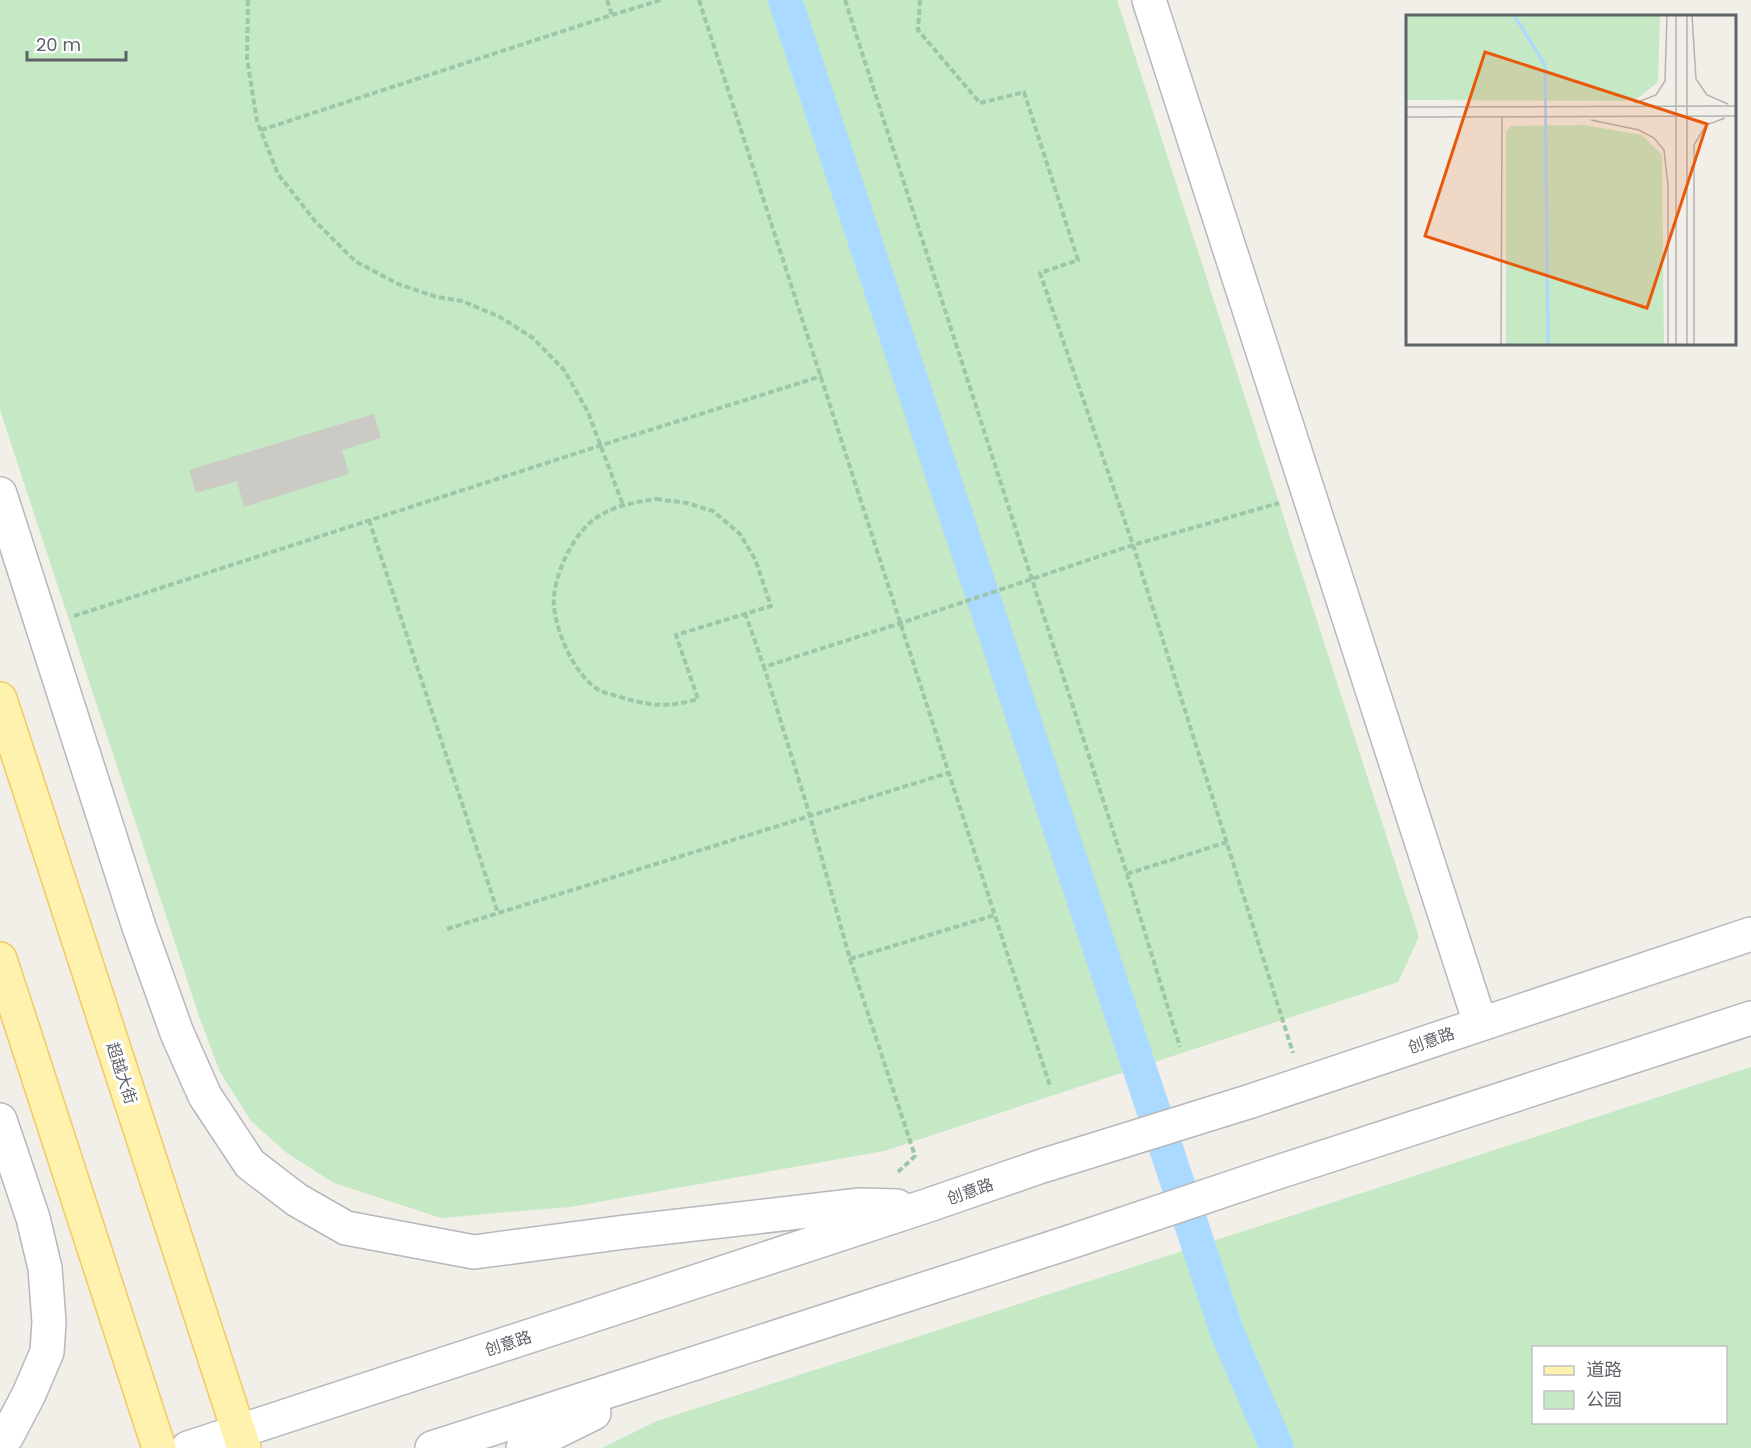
<svg xmlns="http://www.w3.org/2000/svg" width="1751" height="1448" font-family="Poppins,'Noto Sans SC',sans-serif">
<style>
.green{fill:#c5e8c5;fill-rule:evenodd}
.lines{fill:none;stroke-linecap:round;stroke-linejoin:round}
.canal{stroke:#aadaff;stroke-width:34}
.building{fill:#cccac5}
.minor-casing{stroke:#b5b8bc;stroke-width:36}
.major-casing{stroke:#f2c960;stroke-width:36}
.path{stroke:#9cc7a9;stroke-width:4;stroke-dasharray:6 3;stroke-linecap:butt}
.minor{stroke:#fff;stroke-width:33}
.major{stroke:#fff2af;stroke-width:33}
.labels{text-anchor:middle;stroke-width:6;stroke-linejoin:round;paint-order:stroke}
.street-label{font-size:16px;fill:#5f6368;stroke:#fff}
.inset-river{fill:none;stroke:#aadaff;stroke-width:3}
.inset-road{fill:none;stroke:#b3b3b1;stroke-width:1.5}
.view{fill:#e8590c;fill-opacity:0.15;stroke:#e8590c;stroke-width:3}
.inset-edge{fill:none;stroke:#5f6368;stroke-width:3}
</style>
<rect width="100%" height="100%" fill="#f1efe8"/>
<path class="green" d="M0,0H1117L1419,937L1398,982L884,1151L570,1207L441,1218L334,1183L287,1153L251,1121L220,1072L200,1019L0,410Z
M1751,1067V1448H602L657,1421ZM1534,1348H1726V1422H1534Z"/>
<g class="lines">
<path class="canal" d="M785,0L1227,1332L1277,1448"/>
</g>
<path class="building" d="M374,414L381,438L342,450L349,474L244,507L237,481L196,493L189,470Z"/>
<g class="lines">
<defs>
<path id="minor" d="M1149,0L1480,1023
M0,494L139,927L177,1033L205,1096L250,1164L297,1200L346,1228L474,1252L625,1232L860,1205L897,1206
M0,1120L33,1218L45,1268L49,1322L47,1352L29,1394L7,1436L0,1443
M188,1448L923,1207L1042,1166L1248,1102L1751,934
M432,1448L1067,1243L1272,1174L1751,1018
M523,1448L594,1413"/>
<path id="major" d="M0,699L244,1448
M0,959L159,1448"/>
</defs>
<use href="#minor" class="minor-casing"/>
<use href="#major" class="major-casing"/>
<path class="path" d="M248,0L247,59L257,121L278,174L315,221L355,261L398,284L437,297L462,301L500,317L533,338L564,370L588,412L623,505
M607,0L612,15
M699,0L1050,1086
M845,0L1127,874L1180,1047
M920,0L918,30L980,103L1024,92L1078,260L1040,273L1133,545L1293,1053
M261,130L612,15L661,0
M656,499L687,503L713,511L740,534L755,559L771,606L676,635L698,699C665,708 649,706 617,696C611,694 604,693 599,690C575,676 557,634 554,607C551,579 574,530 599,516C617,505 636,502 656,499Z
M369,520L498,913
M745,613L764,667
M74,616L602,445L822,376
M1127,874L1227,842
M447,929L948,773
M850,959L995,915
M898,1172L915,1156L850,959L810,816L764,667L901,623L1133,545L1279,503"/>
<use href="#minor" class="minor"/>
<use href="#major" class="major"/>
</g>
<g class="labels">
<g class="street-label">
<text transform="translate(1431 1040) rotate(-19)" y="6">创意路</text>
<text transform="translate(122 1073) rotate(72)" y="6">超越大街</text>
<text transform="translate(970 1191) rotate(-19)" y="6">创意路</text>
<text transform="translate(508 1343) rotate(-18)" y="6">创意路</text>
</g>
</g>
<g transform="translate(1406 15)">
<rect width="330" height="330" fill="#f1efe8"/>
<path d="M0,0H254L252,67L232,83L217,86L0,85ZM177,110L236,120L256,140L258,330H100V116L105,111Z" fill="#c5e8c5"/>
<path class="inset-river" d="M108,0L139,50L142,330"/>
<path class="inset-road" d="M270,0V330M281,0V330M286,0L290,64L301,80L322,89M229,88L250,80L259,66L261,0M0,92L330,91M0,102L330,101M185,105L233,115L248,123L258,135L262,170V330M95,330L96,102M288,330V130L300,110L319,103"/>
<path class="view" d="M79,37L301,109L241,293L19,221Z"/>
<rect width="330" height="330" class="inset-edge"/>
</g>
<rect x="1532" y="1346" width="195" height="78" fill="#ffffff" stroke="#bfc1c3" stroke-width="1.5"/>
<rect x="1544" y="1366" width="30" height="9" fill="#fff2af" stroke="#bfc1c3" stroke-width="1.5"/>
<text x="1586" y="1376" font-size="18" fill="#5f6368">道路</text>
<rect x="1544" y="1391" width="30" height="18" fill="#c5e8c5" stroke="#bfc1c3" stroke-width="1.5"/>
<text x="1586" y="1406" font-size="18" fill="#5f6368">公园</text>
<path d="M27 51v9h99v-9" fill="none" stroke="#5f6368" stroke-width="3"/>
<text x="36" y="51" font-size="18" fill="#5f6368" stroke="#ffffff" stroke-width="4.5" paint-order="stroke">20 m</text>
</svg>
